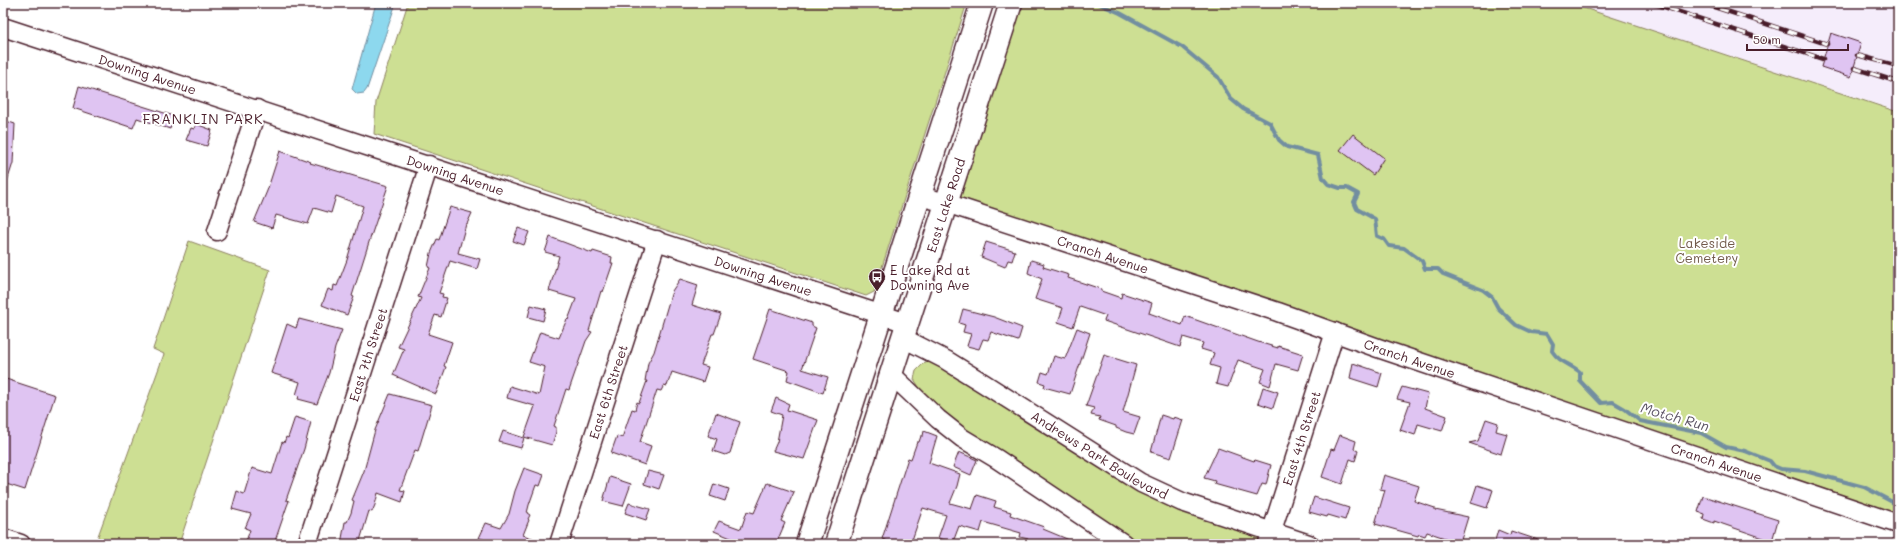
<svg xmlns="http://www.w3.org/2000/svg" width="1901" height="547" font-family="Mali,sans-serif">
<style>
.built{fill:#f5edfb}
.green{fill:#cddf93;stroke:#8c7f5f}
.water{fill:#8dd8ee;stroke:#728ea0}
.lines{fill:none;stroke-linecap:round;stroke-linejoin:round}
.stream{stroke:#728ea0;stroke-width:4}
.building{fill:#dfc4f2;stroke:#4a1f2b}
.minor-casing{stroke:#4a1f2b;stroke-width:21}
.major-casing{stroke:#4a1f2b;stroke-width:25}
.minor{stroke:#fff;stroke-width:18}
.major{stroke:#fff;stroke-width:22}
.rail-casing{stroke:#4a1f2b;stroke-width:4.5}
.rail{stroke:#fff;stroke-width:3;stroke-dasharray:9;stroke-linecap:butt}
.labels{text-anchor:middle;stroke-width:4;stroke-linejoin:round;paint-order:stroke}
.street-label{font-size:13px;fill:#4a1f2b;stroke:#fff}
.park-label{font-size:13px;fill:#71594a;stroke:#fff}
.poi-label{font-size:13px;fill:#4a1f2b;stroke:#fff;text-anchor:start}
.neighbourhood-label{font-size:14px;letter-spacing:1px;fill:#4a1f2b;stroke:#fff}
.water-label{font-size:14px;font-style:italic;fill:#5e5666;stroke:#fff}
</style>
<rect width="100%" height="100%" fill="#fff"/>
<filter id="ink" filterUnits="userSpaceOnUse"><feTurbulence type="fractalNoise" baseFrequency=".025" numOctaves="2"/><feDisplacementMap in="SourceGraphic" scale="8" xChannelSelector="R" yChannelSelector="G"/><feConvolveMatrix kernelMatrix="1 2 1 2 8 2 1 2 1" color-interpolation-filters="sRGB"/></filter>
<g filter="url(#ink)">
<path class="built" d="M1566,3H1898V111L1724,54Z"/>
<path class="green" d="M408,3H967L874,292L866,296L374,134L376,102Z
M1019,3H1569L1898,112V517L1592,412L1525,387L1435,360L963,199L959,196Z
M189,241L270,270L179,544H99L98,536L164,354L153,349Z
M925,362L935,363L1012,408L1262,536L1259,544H1135L1121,537L942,418L922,392L914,379L916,371Z"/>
<path class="water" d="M376,3H396L367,89L364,93L357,94L352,89Z"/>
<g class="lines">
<path class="stream" d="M1097,3L1120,13L1182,47L1218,77L1231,99L1243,109L1270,123L1279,140L1287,147L1318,155L1323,178L1328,184L1340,188H1347L1358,194L1354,202L1357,209L1375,219L1377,236L1384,239L1389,246L1404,248L1422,261L1425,269H1438L1443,274L1483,290L1492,297L1498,308L1516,325L1531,332L1547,334L1553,344L1552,351C1560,363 1569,363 1580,372V381L1601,403L1613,402L1625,409L1640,421L1701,433L1726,447L1745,451L1770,461L1774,466L1781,469L1805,471L1864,487L1898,505"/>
</g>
<path class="building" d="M1831,33L1861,43L1851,77L1821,67Z
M79,86L174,116L170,129L137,118L133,128L73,108Z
M3,120L15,124L13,163L5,188H3Z
M196,124L212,130L207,146L186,140L191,128L194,129Z
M1353,134L1384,158L1373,175L1340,150Z
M280,151L311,162L310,163L388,186L369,242L352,296L354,297L347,315L322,305L328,289L333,291L334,285L337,286L347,260L363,206L336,196L331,213L314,208L308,224L276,215L272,228L254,222L267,191Z
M450,207L472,213L467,224H466L458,253L480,259L477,269L450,261L439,293L443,294L442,297L447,298L441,317L435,315L428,334L452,342L444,366L446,367L436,394L393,375L404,349L398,347L421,298L418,297L430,268L428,267L431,253L437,239L439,240Z
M518,228L529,232L524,245L513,241Z
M550,237L592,253L593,251L612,257L611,263H613L603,292L601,291L589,331L592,332L586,341L569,390L566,389L554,426L556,427V432L552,445L524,437L535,406L507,398L510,386L539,395L545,367L529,362L540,332L559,338L567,319L568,320L576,299L549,291L559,256L545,252Z
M986,242L1015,251L1012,261L1008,260L1005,267L981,257Z
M1031,260L1044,264L1043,267L1069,275L1068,278L1101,289V291L1121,298L1122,293L1152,303L1149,313L1182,325L1185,316L1258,342L1278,348V346L1303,354L1298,370L1276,364L1270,386L1260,382L1265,369L1238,360L1228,387L1216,384L1220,368L1210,365L1214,353L1201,349L1203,343L1183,337L1180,347L1104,321L1106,316L1080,307L1073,327L1058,322L1063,308L1035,299L1042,279L1028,273Z
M680,279L698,285L692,305L721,314L714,334H712L701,365L708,367L703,382L672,372L667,386L664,385L661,391L657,390L640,442L651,446L645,465L611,453L617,436L622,438L632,409L635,410L637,402L639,403L647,381H645L648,363L654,352L672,291Z
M531,305L546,309L543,321L528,317Z
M770,309L812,323V326L816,328L802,369L828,377L823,393L787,380L789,371L753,359Z
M963,309L994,317L1022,328L1018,341L991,332L988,340L983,339L979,349L967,346L971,334L963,332L965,325L959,323Z
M299,319L342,330L335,348L329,373L317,404L298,399L299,396L296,395L300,382L271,373L287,324L296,328Z
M1077,328L1090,333L1070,394L1044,387L1045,384L1039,382L1042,372L1048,374L1054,356L1065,359Z
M1104,355L1136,365L1123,412L1140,417L1134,434L1126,432L1116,428V426L1099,420L1100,417L1091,415L1094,408L1086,406Z
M1353,363L1382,373L1378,387L1350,378Z
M3,378L55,395L25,490L3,483Z
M1263,387L1278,392L1273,408L1258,403Z
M1402,387L1428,394L1425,408L1447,416L1442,431L1418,424L1415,435L1400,430L1410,402L1397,399Z
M390,394L432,405L418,451L415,450L400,490L405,491L402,502L378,493L375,505L372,512L369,511L359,544H341L345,522H347L351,513L354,501L352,500L364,471L375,430Z
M776,398L789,404L787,410L818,420L804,459L773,451L777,442L782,415L771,411Z
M716,413L740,422L730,453L725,455L713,451L717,439L708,436Z
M1161,415L1173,419L1174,417L1183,420L1171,458L1151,452Z
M295,417L311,422L304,449L286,500L289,501L287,506L274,544H245L250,530L245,528L251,514L232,509L237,491L244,494L252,468L272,474L282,442L284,443L286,437L288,438Z
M1486,419L1498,423L1496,431L1507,434L1501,454L1469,443L1478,441Z
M503,431L524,438L521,448L499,442Z
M924,431L937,436L929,463L960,474L957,486L950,503L972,509L977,495L996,501L994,507L1011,512L1010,515L1044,527L1043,529L1079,544H1026L1028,539L1020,537L1021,533L983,522L980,532L959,526L953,542L938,538L946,515L923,508L912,540L910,539L908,544H895L882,539L908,458L911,459L917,442H919L921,436H923Z
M1340,435L1356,441L1354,449L1358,451L1355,461L1350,459L1342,484L1322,477L1331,449L1334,450Z
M1218,448L1254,461L1255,460L1271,465L1266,485L1262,484L1257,496L1214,484L1215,481L1204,478Z
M959,452L977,460L971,475L953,467Z
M524,468L544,475L540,486L536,485L529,505L527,513L530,515L528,519L529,520L523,535L544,542V544H499L479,538L486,523L501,528L509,514L515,491Z
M648,471L664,475L659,489L644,484Z
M1384,475L1419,486L1414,501L1435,508V510L1468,517L1460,543L1427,532L1425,536L1419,534L1418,536L1375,524L1385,490L1380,489Z
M610,477L631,484L623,506L603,501Z
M767,483L794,492L781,521L785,523L776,544H737L738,541L714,531L719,521L741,529L747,511L754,513Z
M714,484L729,489L725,501L710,496Z
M1477,485L1493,490L1487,508L1471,503Z
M1703,496L1778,520L1772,541L1714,521V523L1703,519L1704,514L1698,512Z
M1314,497L1349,508L1345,520L1328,515L1327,517L1309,512Z
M629,503L650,509L646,520L625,513Z
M1498,530L1510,535L1511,531L1544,542L1543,544H1494Z"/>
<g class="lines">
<defs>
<g id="minor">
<path id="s1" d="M3,27L907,323"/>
<path id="s2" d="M920,196L946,203L1278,312L1378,348L1898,524"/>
<path d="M217,231L257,109"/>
<path id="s3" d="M903,338L946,360L983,383L1141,483L1182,502L1309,544"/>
<path d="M891,374L938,419L962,438L997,459L1124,544"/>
<path d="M3,538L21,544"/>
<path id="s4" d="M1268,543L1335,332"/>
<path id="s5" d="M307,544L429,165"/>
<path id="s6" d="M559,544L657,240"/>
</g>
<g id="major">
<path d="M807,544L982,3"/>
<path id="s7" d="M836,544L1011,3"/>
</g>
</defs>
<use href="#minor" class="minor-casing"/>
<use href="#major" class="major-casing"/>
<use href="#minor" class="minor"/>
<use href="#major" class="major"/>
<defs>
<path id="rail" d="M1652,3L1823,59
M1702,3L1827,44
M1857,55L1898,66
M1854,68L1898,82"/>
</defs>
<use href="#rail" class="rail-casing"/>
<use href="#rail" class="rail"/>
</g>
</g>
<defs>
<symbol id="bus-pin" viewBox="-11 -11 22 30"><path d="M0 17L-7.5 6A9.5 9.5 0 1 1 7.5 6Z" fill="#4a1f2b" stroke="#fff"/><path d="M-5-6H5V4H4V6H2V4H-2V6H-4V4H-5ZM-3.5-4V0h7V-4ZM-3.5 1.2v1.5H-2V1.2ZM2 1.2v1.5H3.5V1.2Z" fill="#fff"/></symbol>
</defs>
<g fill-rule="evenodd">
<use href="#bus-pin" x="867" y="267" width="20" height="27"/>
</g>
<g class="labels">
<g class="street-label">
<text dy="5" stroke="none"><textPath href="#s1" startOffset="152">Downing Avenue</textPath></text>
<text dy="5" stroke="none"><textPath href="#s1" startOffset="476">Downing Avenue</textPath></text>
<text dy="5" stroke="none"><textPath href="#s7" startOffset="356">East Lake Road</textPath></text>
<text dy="5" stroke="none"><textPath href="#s2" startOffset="192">Cranch Avenue</textPath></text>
<text dy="5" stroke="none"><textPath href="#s1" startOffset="800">Downing Avenue</textPath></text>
<text dy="5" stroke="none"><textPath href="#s5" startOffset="199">East 7th Street</textPath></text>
<text dy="5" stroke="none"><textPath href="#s2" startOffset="516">Cranch Avenue</textPath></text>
<text dy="5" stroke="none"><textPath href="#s6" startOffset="160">East 6th Street</textPath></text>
<text dy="5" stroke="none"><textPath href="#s4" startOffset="110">East 4th Street</textPath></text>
<text dy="5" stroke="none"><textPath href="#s3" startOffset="229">Andrews Park Boulevard</textPath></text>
<text dy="5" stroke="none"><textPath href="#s2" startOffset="840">Cranch Avenue</textPath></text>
</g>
<g class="park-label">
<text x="1707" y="248">Lakeside<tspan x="1707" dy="15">Cemetery</tspan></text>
</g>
<g class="poi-label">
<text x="890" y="275">E Lake Rd at<tspan x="890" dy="15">Downing Ave</tspan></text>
</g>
<g class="neighbourhood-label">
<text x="203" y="124">FRANKLIN PARK</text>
</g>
<g class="water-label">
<text transform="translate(1675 417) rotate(16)" y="5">Motch Run</text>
</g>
</g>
<rect width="1901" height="547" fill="none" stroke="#fff" stroke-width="16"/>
<rect x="8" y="8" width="1885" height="531" fill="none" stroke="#4a1f2b" stroke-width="1.5" filter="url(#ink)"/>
<path d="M1747 44v6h101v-6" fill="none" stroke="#4a1f2b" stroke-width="2"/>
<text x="1753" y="44" font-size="12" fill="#4a1f2b" stroke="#ffffff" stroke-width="3" paint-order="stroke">50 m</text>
</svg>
